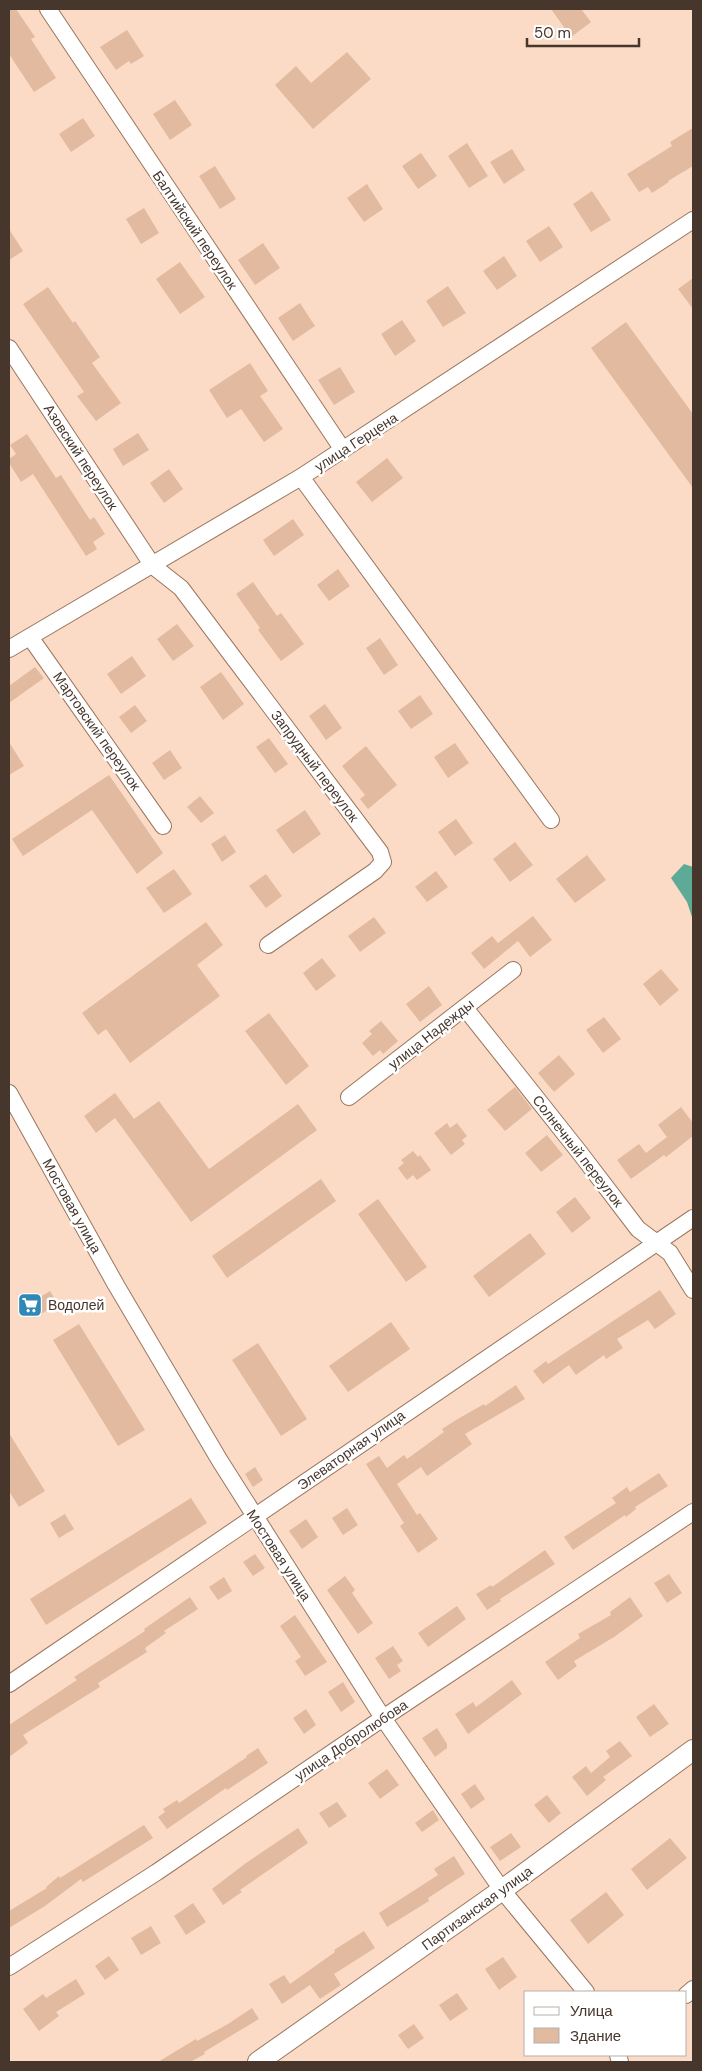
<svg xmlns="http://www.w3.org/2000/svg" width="702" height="2071" font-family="'DM Sans',sans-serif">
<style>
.water{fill:#5dab97}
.building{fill:#e1baa0}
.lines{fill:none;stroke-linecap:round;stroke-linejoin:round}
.minor-casing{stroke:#9a765e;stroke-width:18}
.tertiary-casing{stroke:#9a765e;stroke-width:22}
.minor{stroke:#fff;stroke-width:16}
.tertiary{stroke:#fff;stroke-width:20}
.labels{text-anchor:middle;stroke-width:5;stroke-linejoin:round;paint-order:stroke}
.street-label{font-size:14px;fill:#46362c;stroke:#fff}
.poi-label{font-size:14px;fill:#46362c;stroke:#fff;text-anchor:start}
</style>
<rect width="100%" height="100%" fill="#fcdbc6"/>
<path class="water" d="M684,864L693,867V920L687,902L671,878Z"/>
<path class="building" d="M9,9H16L35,37L31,39L56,78L34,92L9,54Z
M551,9H581L591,22L571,37Z
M127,30L144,56L131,64L129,61L116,70L100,47Z
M347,52L371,79L313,129L275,85L296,66L311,83Z
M175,100L192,125L170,140L153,114Z
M83,118L95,136L71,152L59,134Z
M693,128V166L668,181L669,182L652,193L648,187L639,192L627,174L672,146L670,142Z
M467,143L488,176L469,188L448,156Z
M512,149L525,170L504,184L490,162Z
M421,153L437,176L418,189L402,166Z
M215,166L236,199L220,209L199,176Z
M367,184L383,209L364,222L347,198Z
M592,191L611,220L591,232L573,204Z
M144,208L159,233L141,244L126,219Z
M549,226L563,247L540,262L526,241Z
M9,229L23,251L9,260Z
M263,243L280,268L255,285L238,260Z
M504,256L517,276L497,290L483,271Z
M180,262L205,297L180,314L156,279Z
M693,278V309L678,289Z
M448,286L466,313L443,327L426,301Z
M48,287L73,323L75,321L100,357L92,363L121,403L96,421L77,396L84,392L23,304Z
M300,303L315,326L293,341L278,318Z
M402,320L416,341L395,356L381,334Z
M626,322L693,414V488L591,348Z
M250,363L268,391L260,396L283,429L264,442L241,409L227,418L209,390Z
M340,367L355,392L334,405L318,380Z
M138,433L149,450L123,466L113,449Z
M27,434L56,478L61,475L90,520L94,517L105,534L93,542L97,549L86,556L33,474L21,482L9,463V459L16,454L10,445Z
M387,458L403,478L372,502L356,482Z
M169,469L183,489L164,503L150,483Z
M293,519L304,535L274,556L263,540Z
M338,569L350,586L329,601L317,585Z
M253,582L277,616L281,613L304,644L281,661L258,630L260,628L236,594Z
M177,624L194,646L173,661L157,639Z
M380,638L398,665L384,675L366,648Z
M132,656L146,676L121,694L107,674Z
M35,667L44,678L9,703V686Z
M221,672L244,704L223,720L200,687Z
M420,695L433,714L411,729L398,711Z
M325,704L342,728L326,740L309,716Z
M135,705L147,721L131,733L119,717Z
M269,738L288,764L275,773L256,747Z
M9,742L24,766L9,775Z
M455,743L469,763L448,778L434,757Z
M366,746L397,785L368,809L360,799L365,795L342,766Z
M170,750L182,768L164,780L152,763Z
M109,775L163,853L137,874L92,810L23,856L12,839Z
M200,796L214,813L201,823L187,807Z
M305,810L321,834L293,854L276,830Z
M456,819L473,843L455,856L438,832Z
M225,835L236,852L222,862L211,844Z
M515,842L533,865L510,882L493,859Z
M587,855L606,880L575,903L556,879Z
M174,869L192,894L164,913L146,888Z
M436,871L448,887L427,902L415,887Z
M266,874L282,896L266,908L249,886Z
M533,916L552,940L530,957L518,941L484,969L471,953L492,936L498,943Z
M374,917L386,933L360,952L348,936Z
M206,922L223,945L197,965L220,996L130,1063L106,1029L98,1035L82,1013Z
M322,958L336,976L316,991L303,973Z
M661,969L679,990L660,1006L643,984Z
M429,986L442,1005L420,1022L406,1004Z
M269,1013L309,1066L286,1085L245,1031Z
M604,1017L621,1039L603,1053L586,1030Z
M381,1021L398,1041L383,1054L380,1050L373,1056L362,1043L372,1034L369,1031Z
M559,1055L575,1074L554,1092L538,1073Z
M515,1087L532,1109L505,1131L487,1110Z
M115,1093L134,1119L159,1101L209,1169L298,1104L317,1130L191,1222L115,1118L96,1133L84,1116Z
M681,1107L693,1123V1136L666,1157L664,1155L631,1179L617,1160L639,1144L646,1153L667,1137L658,1125Z
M447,1123L450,1128L457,1123L467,1136L462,1140L465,1144L451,1155L434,1133Z
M547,1135L563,1155L541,1172L525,1153Z
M413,1151L418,1157L420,1155L431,1170L417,1180L413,1175L407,1180L398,1168L404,1163L401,1160Z
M321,1179L336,1201L227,1278L212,1256Z
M575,1197L591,1218L572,1233L556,1212Z
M378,1199L427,1267L406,1282L358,1214Z
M530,1233L546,1254L489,1297L473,1276Z
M660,1290L676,1314L655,1329L648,1320L617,1339L623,1348L606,1359L604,1355L576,1375L569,1365L543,1384L533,1371L546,1361L548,1364Z
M50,1291L58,1304L34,1318L27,1305Z
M391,1322L410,1349L348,1392L329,1366Z
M79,1324L145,1430L118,1446L53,1340Z
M258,1343L307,1419L281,1436L232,1360Z
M516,1385L525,1399L465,1434L472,1444L427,1476L421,1467L397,1484L417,1515L420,1513L438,1539L418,1553L400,1526L404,1523L366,1464L379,1456L387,1468L404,1455L407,1459L444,1432L442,1429L456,1420L484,1404L485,1406Z
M9,1433L45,1491L19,1507L9,1491Z
M255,1467L263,1480L253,1487L245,1474Z
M659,1473L668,1486L635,1507L636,1509L626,1517L625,1515L573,1550L564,1537L616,1503L612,1498L627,1487L630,1492Z
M191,1498L207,1523L46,1625L30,1599Z
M347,1508L358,1525L343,1535L332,1518Z
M65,1514L74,1529L59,1538L50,1523Z
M306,1519L318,1537L302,1549L289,1531Z
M545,1550L555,1564L500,1599L501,1601L487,1610L476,1594L491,1585L492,1587Z
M255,1554L265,1568L253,1576L243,1562Z
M669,1574L682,1593L667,1603L654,1583Z
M345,1576L355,1590L352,1593L373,1623L358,1634L327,1590Z
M224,1577L232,1591L218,1600L209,1587Z
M190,1597L198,1609L164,1631L166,1633L145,1648L147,1652L98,1683L100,1687L23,1735L28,1743L9,1757V1725L77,1680L74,1677L145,1631L144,1629Z
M630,1597L643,1616L614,1637L574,1661L577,1666L558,1680L545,1662L580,1638L578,1634L611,1615L610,1612Z
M457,1606L466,1619L428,1647L418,1633Z
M295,1615L327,1662L305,1676L295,1661L301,1657L280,1626Z
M393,1646L403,1661L397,1665L401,1671L389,1679L375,1658Z
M512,1680L522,1694L468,1734L455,1714L473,1702L476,1707Z
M343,1682L355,1702L341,1712L328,1692Z
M654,1704L669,1724L650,1737L636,1717Z
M306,1709L316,1725L304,1734L293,1718Z
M437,1728L447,1744V1748L435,1757L422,1738Z
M620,1741L632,1756L603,1777L606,1780L587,1796L572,1777L586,1766L591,1773L610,1757L606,1751Z
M258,1748L268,1763L227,1790L226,1788L167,1829L158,1817L165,1812L163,1809L177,1800L179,1803L247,1757L246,1756Z
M387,1769L399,1785L380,1799L368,1783Z
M475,1784L485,1799L471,1809L461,1794Z
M547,1795L561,1813L549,1823L534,1805Z
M337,1802L347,1816L329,1828L319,1813Z
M433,1810L439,1820L422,1832L415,1823Z
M144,1825L153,1838L83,1882L81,1879L45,1906L9,1928V1911L47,1888L46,1887L59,1876L60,1878Z
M298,1828L308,1843L240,1890L242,1892L223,1905L212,1889L246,1863Z
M511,1833L521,1847L500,1861L490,1847Z
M670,1838L687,1858L647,1890L631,1869Z
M454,1856L465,1874L428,1898L429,1901L387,1927L379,1913L438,1875L434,1869Z
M606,1892L624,1915L588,1944L570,1920Z
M193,1903L206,1922L186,1935L174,1916Z
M151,1926L161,1943L141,1955L131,1938Z
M364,1931L375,1948L334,1974L341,1985L320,1999L310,1985L282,2004L269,1984L284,1975L290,1984L335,1952L334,1950Z
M109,1956L119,1970L105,1980L95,1966Z
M503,1957L517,1977L499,1990L485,1969Z
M76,1979L85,1994L56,2012L59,2016L39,2031L23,2009L43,1994L46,1998Z
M457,1993L468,2009L450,2021L439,2005Z
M252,2008L259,2019L204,2052L205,2054L190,2062H158L196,2039L197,2041L228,2024Z
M414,2024L424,2038L408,2049L398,2035Z"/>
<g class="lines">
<defs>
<path id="minor" d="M48,9L343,450
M9,348L153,566L181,588L380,852L383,862L375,871L268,945
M301,477L551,820
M30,637L163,826
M9,649L301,477L693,220
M465,1008L580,1153L638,1229L670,1253L693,1290
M9,1093L116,1285L220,1461L383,1718L502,1890L586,1992
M349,1097L513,970
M9,1684L693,1218
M9,1967L157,1872L383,1718L693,1512
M686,1995L693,1989
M618,2055L620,2062"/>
<path id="tertiary" d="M258,2062L502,1890L693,1750"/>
</defs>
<use href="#minor" class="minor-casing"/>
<use href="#tertiary" class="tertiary-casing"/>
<use href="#minor" class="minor"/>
<use href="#tertiary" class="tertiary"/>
</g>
<defs>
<symbol id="supermarket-square" viewBox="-11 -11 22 22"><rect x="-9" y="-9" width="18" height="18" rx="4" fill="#2f88b6" stroke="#fff"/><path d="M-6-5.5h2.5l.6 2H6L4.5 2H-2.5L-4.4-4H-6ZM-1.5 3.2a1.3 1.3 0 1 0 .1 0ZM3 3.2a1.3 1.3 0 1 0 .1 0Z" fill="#fff"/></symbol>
</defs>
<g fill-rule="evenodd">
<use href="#supermarket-square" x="16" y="1291" width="28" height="28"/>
</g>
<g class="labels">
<g class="street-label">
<text transform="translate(195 230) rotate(56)" y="5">Балтийский переулок</text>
<text transform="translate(356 442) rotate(-33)" y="5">улица Герцена</text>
<text transform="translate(81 457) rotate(57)" y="5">Азовский переулок</text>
<text transform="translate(97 731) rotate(55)" y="5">Мартовский переулок</text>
<text transform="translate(315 766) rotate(53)" y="5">Запрудный переулок</text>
<text transform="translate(431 1034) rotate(-38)" y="5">улица Надежды</text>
<text transform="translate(578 1151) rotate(52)" y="5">Солнечный переулок</text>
<text transform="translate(72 1206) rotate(61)" y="5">Мостовая улица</text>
<text transform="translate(351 1450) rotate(-35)" y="5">Элеваторная улица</text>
<text transform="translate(279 1555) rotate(57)" y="5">Мостовая улица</text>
<text transform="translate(351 1740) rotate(-34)" y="5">улица Добролюбова</text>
<text transform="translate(477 1908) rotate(-36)" y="5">Партизанская улица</text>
</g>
<g class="poi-label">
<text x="48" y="1310">Водолей</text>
</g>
</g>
<rect width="702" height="2071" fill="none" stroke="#46362c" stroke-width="20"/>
<rect x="524" y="1991" width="162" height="65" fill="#ffffff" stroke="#b5afab"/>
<rect x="534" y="2007" width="25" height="8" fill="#ffffff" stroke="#b5afab"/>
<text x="570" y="2016" font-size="15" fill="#46362c">Улица</text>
<rect x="534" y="2028" width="25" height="15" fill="#e1baa0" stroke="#b5afab"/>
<text x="570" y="2041" font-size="15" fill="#46362c">Здание</text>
<path d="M527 38v8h112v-8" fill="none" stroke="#46362c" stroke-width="2.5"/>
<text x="534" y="38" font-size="15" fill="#46362c" stroke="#ffffff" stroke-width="4" paint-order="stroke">50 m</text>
</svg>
